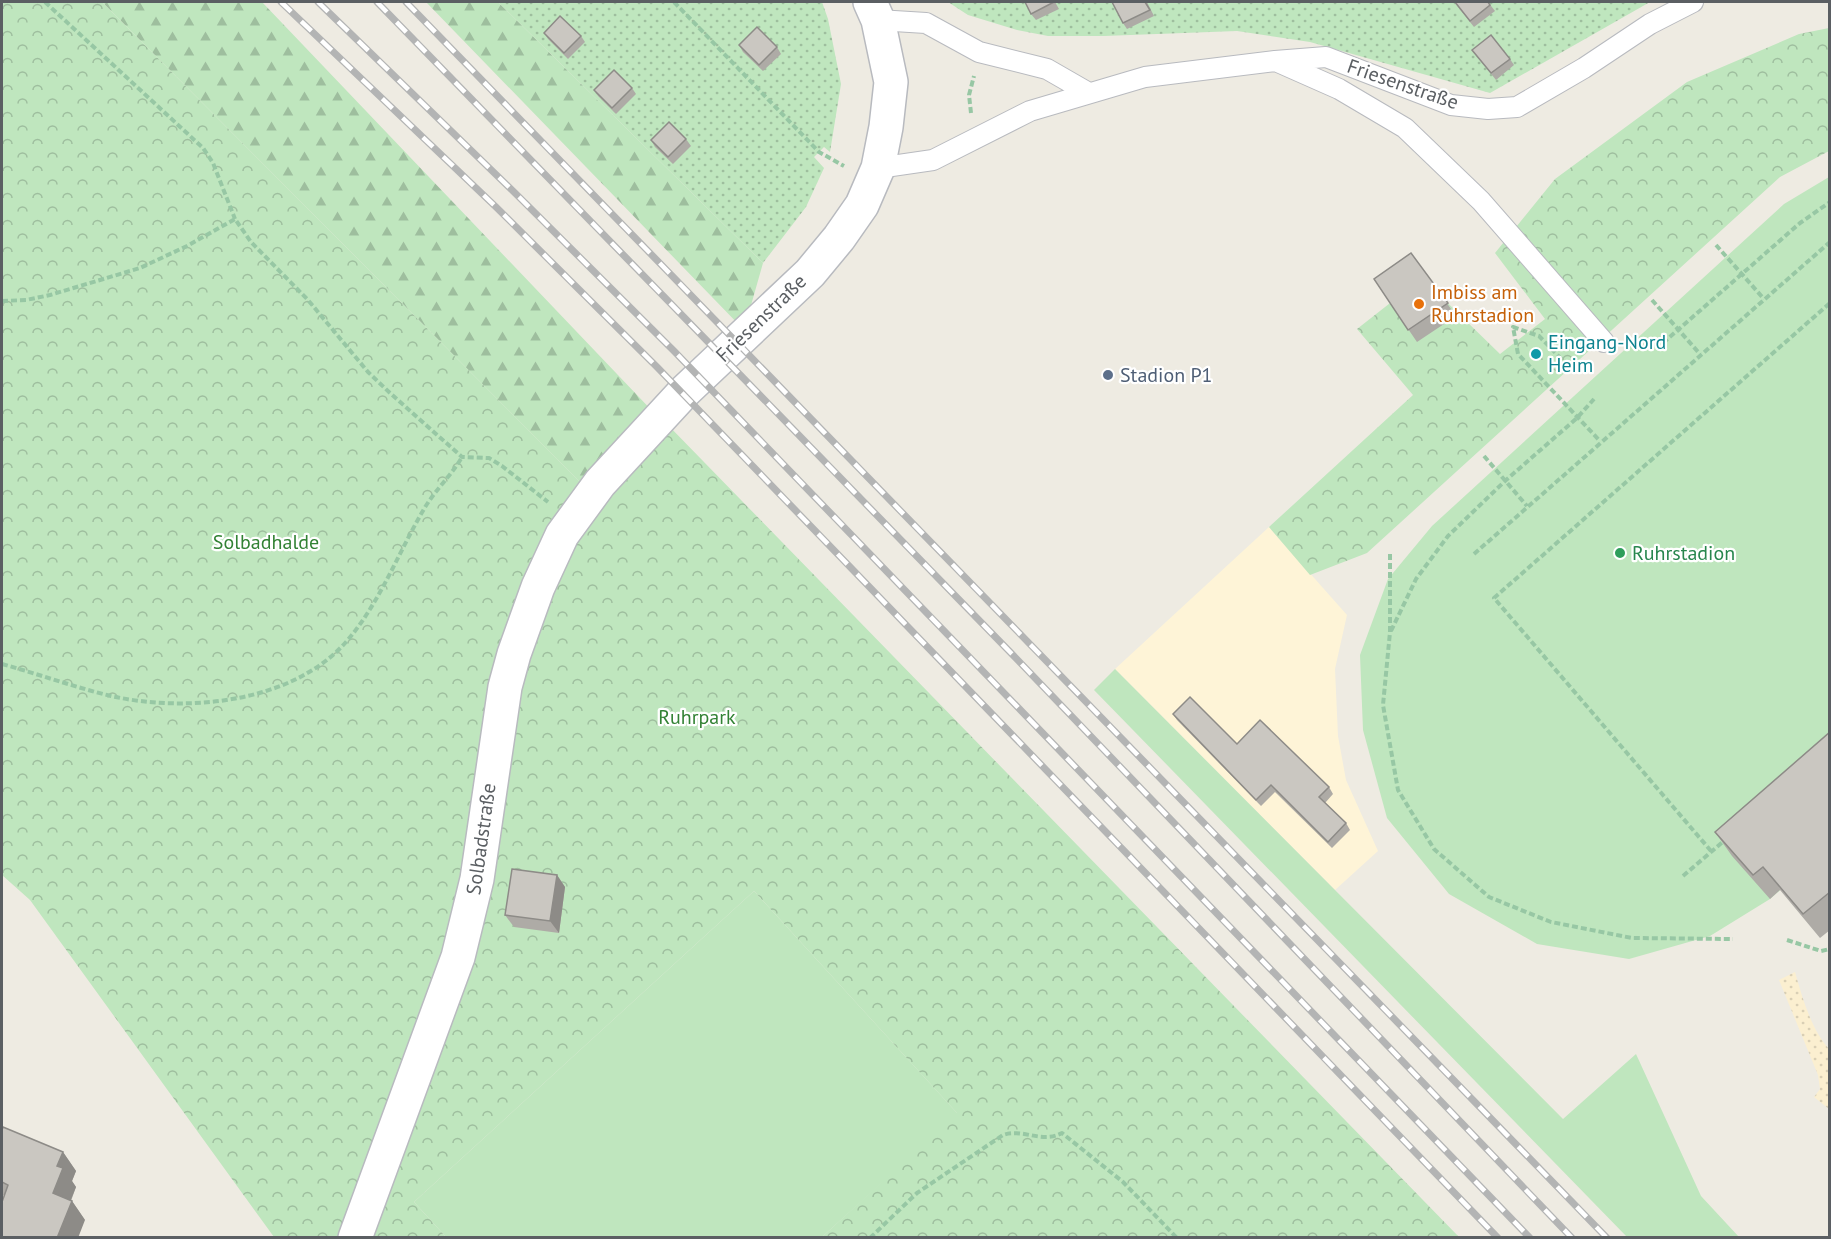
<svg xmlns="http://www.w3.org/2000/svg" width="1831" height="1239" font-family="'PT Sans',sans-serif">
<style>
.commercial{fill:#fef4d7}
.grass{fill:#bfe6be}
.forest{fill:url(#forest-firs)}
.sand{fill:url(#sand-dots)}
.park{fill:url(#park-crowns)}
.garden{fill:url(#garden-dots)}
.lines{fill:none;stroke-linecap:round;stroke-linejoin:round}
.service-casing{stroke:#b8babf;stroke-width:22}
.tertiary-casing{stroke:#b8babf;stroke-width:36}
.path{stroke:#97c7a4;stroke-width:4;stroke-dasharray:6 3;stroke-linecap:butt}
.service{stroke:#fff;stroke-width:20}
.tertiary{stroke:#fff;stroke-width:33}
.rail-casing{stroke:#b3b4b4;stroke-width:7}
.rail{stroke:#fff;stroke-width:4.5;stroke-dasharray:14;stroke-linecap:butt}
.wall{fill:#aeaba6}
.shaded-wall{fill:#8d8b87}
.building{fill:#cac7c1;stroke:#8d8b87;stroke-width:1.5}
.food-dot{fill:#e8710a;stroke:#fff;stroke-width:2}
.culture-dot{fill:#0f9aa8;stroke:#fff;stroke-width:2}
.service-dot{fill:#5c6f8a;stroke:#fff;stroke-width:2}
.leisure-dot{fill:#2e9e5b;stroke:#fff;stroke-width:2}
.labels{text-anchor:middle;stroke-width:4.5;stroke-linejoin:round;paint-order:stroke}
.street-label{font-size:20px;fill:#5b5f63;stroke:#fff}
.food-label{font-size:20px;fill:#c56008;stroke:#fff;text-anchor:start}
.culture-label{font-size:20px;fill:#0d838f;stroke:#fff;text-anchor:start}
.service-label{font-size:20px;fill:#4e5e75;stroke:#fff;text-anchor:start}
.park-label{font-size:20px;fill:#328234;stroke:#fff}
.leisure-label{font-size:20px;fill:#27864d;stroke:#fff;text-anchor:start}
</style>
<defs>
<pattern id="forest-firs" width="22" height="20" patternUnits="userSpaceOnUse" patternTransform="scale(1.5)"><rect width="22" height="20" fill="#bfe6be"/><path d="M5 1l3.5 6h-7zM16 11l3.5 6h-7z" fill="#9ebe9e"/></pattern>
<pattern id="sand-dots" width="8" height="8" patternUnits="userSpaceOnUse" patternTransform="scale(1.5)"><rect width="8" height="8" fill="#fbefd0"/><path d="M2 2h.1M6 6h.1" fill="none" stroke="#d9cfb5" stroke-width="1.8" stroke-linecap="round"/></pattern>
<pattern id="park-crowns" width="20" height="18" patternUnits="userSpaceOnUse" patternTransform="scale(1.5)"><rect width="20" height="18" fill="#bfe6be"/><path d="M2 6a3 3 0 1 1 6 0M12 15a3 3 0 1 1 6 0" fill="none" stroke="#9ebe9e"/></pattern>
<pattern id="garden-dots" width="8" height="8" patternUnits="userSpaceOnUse" patternTransform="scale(1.5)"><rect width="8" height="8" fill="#bfe6be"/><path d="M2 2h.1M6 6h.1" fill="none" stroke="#9ebe9e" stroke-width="1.8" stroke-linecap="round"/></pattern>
</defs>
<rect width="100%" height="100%" fill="#eeebe2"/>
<path class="commercial" d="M1269,527L1347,615L1335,669L1338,736L1346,780L1378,851L1335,890L1115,669Z"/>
<path class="grass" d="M1829,177V847L1770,899L1710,936L1629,959L1537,944L1449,894L1387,818L1363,730L1360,655L1388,579L1432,526L1784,204Z
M1115,669L1563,1119L1636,1054L1701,1196L1739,1237H1627L1094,690Z
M754,891L958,1114L822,1237H446L414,1202Z"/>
<path class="forest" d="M102,2H262L658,417L588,490Z
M426,2H498L763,263L744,330Z"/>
<path class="sand" d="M1795,972C1802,997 1811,1029 1829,1049V1109L1814,1097L1820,1089L1818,1075L1779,980Z"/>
<path class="park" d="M2,2H102L588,490L566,521L451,953L347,1237H274L30,900L2,875Z
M1829,28V151L1780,177L1367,553L1310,575L1269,527L1413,395L1357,329L1422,278L1500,354L1545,319L1495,253L1555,179L1687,82L1799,34Z
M666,423L1459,1237H822L957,1113L754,891L414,1202L446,1237L362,1238L460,956L523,651L578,524Z"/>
<path class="garden" d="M498,2H822L828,19L841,84L830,152L824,147L814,157L824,168L806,207L763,263Z
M948,2H1650L1490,93L1310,42L1237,31L1104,36H1048L1017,30L968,15Z"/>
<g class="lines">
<defs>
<path id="service" d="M878,20L926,23L979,52L1047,69L1087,92
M1278,62L1339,89L1405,128L1481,201L1604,342
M878,168L933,160L1030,111L1145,77L1275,61L1326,57L1451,105L1488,109L1517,107L1584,68L1650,24L1693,2"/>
<path id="tertiary" d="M355,1238L458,957L477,879L505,687L514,654L538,587L562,535L600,483L684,392L810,273L839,238L862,205L878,168L886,127L891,82L878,20L870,2"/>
</defs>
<use href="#service" class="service-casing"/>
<use href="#tertiary" class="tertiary-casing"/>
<path class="path" d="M45,2L203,148L213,163L235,219
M674,2L819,152L844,166
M971,113L969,95L974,76
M1716,245L1764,299
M1652,300L1700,354
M2,301L26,300L50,295L140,268L187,246L235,219L251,242L308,300L368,372L390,393L462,457L489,458L502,466L548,502
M1663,343L1800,223L1830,202
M1574,372L1539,336L1513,327L1518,354L1600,441
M1484,456L1527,506
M1390,554V632L1383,705L1398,790L1434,849L1489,897L1551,922L1632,938L1733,939
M1474,554L1830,242
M1391,631L1416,579L1448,536L1505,481L1577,418L1594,399
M2,664C38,674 74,687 111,696C187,713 292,703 346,642C380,603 398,553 424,509C435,490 451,476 462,457
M1711,851L1494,598L1830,303
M1683,876L1725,840
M1787,940L1821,951L1830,949
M870,1238L917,1193L1003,1135C1023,1128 1042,1144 1062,1133L1123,1182L1177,1238"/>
<use href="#service" class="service"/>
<use href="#tertiary" class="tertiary"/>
<defs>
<path id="rail" d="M281,2L496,207L657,367L1498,1238
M318,2L515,193L674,351L1530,1238
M377,2L1011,653L1572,1238
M406,2L1607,1238"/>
</defs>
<use href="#rail" class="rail-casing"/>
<use href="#rail" class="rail"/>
</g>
<path class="wall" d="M1025,2H1055L1059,9L1036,20L1031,14Z
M1112,2H1147L1154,16L1127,29L1123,23Z
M1454,2H1488L1495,11L1474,27Z
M544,33L581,36L585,42L568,59L548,39Z
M739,45L777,47L781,54L763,71L743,52Z
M1472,50L1510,59L1514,65L1496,80Z
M632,88L636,94L616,114L598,96L594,90Z
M686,139L691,146L673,164L655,147L651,140Z
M1411,253L1456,316L1417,342L1374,279Z
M1173,714L1329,787L1333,794L1325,803L1346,823L1350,830L1332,848L1275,792L1261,806L1177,720Z
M1830,732V930L1820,938L1780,890L1770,899L1732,856L1715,832Z
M557,875L565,887L559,933L514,927L505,915Z
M2,1130L63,1152L76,1171L72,1181L76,1187L71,1201H72L85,1220L2,1195Z"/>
<path class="shaded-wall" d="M557,875L565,887L559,933L550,921Z
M63,1152L76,1171L72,1181L76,1187L66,1212L53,1193L57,1166Z
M72,1201L85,1220L78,1238H57Z"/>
<path class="building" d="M1025,2H1054L1031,14Z
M1112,2H1145L1150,10L1123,23Z
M1455,2H1488L1490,5L1470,21Z
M560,16L581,36L564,53L544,33Z
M757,27L777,47L759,65L739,45Z
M1491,35L1510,59L1491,73L1472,50Z
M614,70L632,88L612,108L594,90Z
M669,122L686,139L668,157L651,140Z
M1411,253L1448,303L1408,330L1374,279Z
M1190,697L1237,744L1260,720L1329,787L1319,797L1346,823L1328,842L1271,785L1256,800L1173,714Z
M1830,732V892L1803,914L1763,867L1753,875L1715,832Z
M512,869L557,875L550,921L505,915Z
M3,1127L63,1152L57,1166L63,1168L53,1193L72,1201L57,1238H2V1202L8,1185L2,1182V1130Z"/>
<circle class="food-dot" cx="1419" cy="304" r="6"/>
<circle class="culture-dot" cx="1536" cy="354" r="6"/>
<circle class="service-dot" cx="1108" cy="375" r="6"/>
<circle class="leisure-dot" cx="1620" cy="553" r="6"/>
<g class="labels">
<g class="street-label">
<text transform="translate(1403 84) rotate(19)" y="7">Friesenstraße</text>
<text transform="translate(761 318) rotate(-44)" y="7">Friesenstraße</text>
<text transform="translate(481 839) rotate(-82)" y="7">Solbadstraße</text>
</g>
<g class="food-label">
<text x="1431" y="299">Imbiss am<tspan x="1431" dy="23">Ruhrstadion</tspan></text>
</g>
<g class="culture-label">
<text x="1548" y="349">Eingang-Nord<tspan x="1548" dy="23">Heim</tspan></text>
</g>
<g class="service-label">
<text x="1120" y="382">Stadion P1</text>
</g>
<g class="park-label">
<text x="266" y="549">Solbadhalde</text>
<text x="697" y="724">Ruhrpark</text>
</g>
<g class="leisure-label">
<text x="1632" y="560">Ruhrstadion</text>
</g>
</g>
<rect width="1831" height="1239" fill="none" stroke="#5b5f63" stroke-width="6"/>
</svg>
